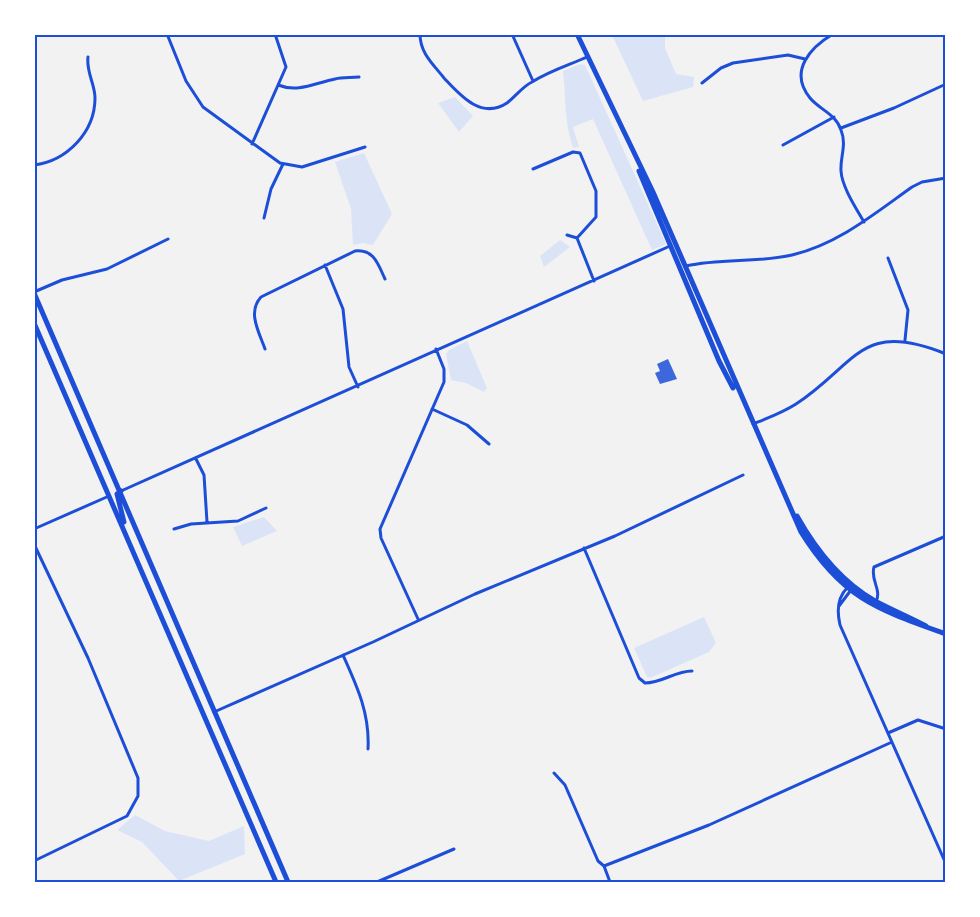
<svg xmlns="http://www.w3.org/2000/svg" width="980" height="917" font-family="'Space Grotesk',sans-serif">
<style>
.green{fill:#dbe4f7}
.building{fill:#3d67dc}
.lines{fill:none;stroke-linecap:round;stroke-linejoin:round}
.minor{stroke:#1d4ed8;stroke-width:3}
.primary{stroke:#1d4ed8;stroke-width:5}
.neatline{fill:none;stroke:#1d4ed8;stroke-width:2}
</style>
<rect width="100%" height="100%" fill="#f2f2f2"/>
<path class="green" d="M612,35H665V48L676,74L694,77L693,87L643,101Z
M580,64L585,65L666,244L652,250L593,119L573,127L579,147L573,148C564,122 566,98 563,71Z
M455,97L473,116L459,132L438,103Z
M364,153L392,214L373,245L363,243L353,245L351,209L335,162Z
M560,240L570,247L544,267L540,256Z
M467,341L487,388L484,392L466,383L451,380L446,354L449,350Z
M264,517L277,531L242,546L233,527Z
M704,617L716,643L709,652L650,678L647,677L634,648Z
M135,815L165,831L209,841L244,826L245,854L179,881L142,842L117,830Z"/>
<path class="building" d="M668,359L677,379L660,384L655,373L660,371L657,364Z"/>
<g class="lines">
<path class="minor" d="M167,34L186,81L203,107L280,163L302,167L365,147
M420,34C420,53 433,64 444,78C460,95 481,120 507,103C516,96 522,87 532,82C549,71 569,65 587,57
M512,34L533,81
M833,34C811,47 788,71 810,98C820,110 836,114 841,130C847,145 840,157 841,171C842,187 856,208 864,222
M702,83L721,68L733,63L788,55L805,59
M278,85C298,93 315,83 335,79C343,77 351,78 359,77
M841,128L894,108L946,84
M252,144L286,67L275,34
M783,145L834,117
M34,165C67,161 95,132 95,98C95,84 86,72 88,57
M533,169L573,152L580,153L596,191V217L577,238L594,281
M264,218L271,189L283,164
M567,235L577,238
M888,258L908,310L905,340
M325,265L343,309L349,367L358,387
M686,266C721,258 758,263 792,255C838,244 874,214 912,187L922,182L946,178
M34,292L62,280L107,269L168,239
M265,349C259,332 247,312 261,297L355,251C374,249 378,264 385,279
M432,409L467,425L489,444
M753,424C768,418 782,413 796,404C857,364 860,319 946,354
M196,459L204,475L207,522
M121,491L670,246
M34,529L109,496
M174,529L191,524L238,521L266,508
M34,544L88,658L138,778V796L127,816L34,861
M584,548L639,678L645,683C662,683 675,671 692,671
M847,588C837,598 837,612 840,625L946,864
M876,602C882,589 870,580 874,567L946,536
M839,606L851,590
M418,619L381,538L380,529L444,382V369L436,349
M343,655C357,686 370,714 368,749
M214,712L373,642L475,594L615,536L743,475
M888,733L918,720L946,729
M554,773L565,785L598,861L604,866L610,882
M604,866L709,825L892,742
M377,882L454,849"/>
<path class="primary" d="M577,34L653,192L801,532C842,598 876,609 946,634
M639,171L719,361L733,388
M34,293L288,882
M34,323L276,882
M121,491L117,494L124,522
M797,516C816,550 840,581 875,601C892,610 909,617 926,626"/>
</g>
<rect width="980" height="917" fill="none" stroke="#ffffff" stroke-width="72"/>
<rect x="36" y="36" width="908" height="845" class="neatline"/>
</svg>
